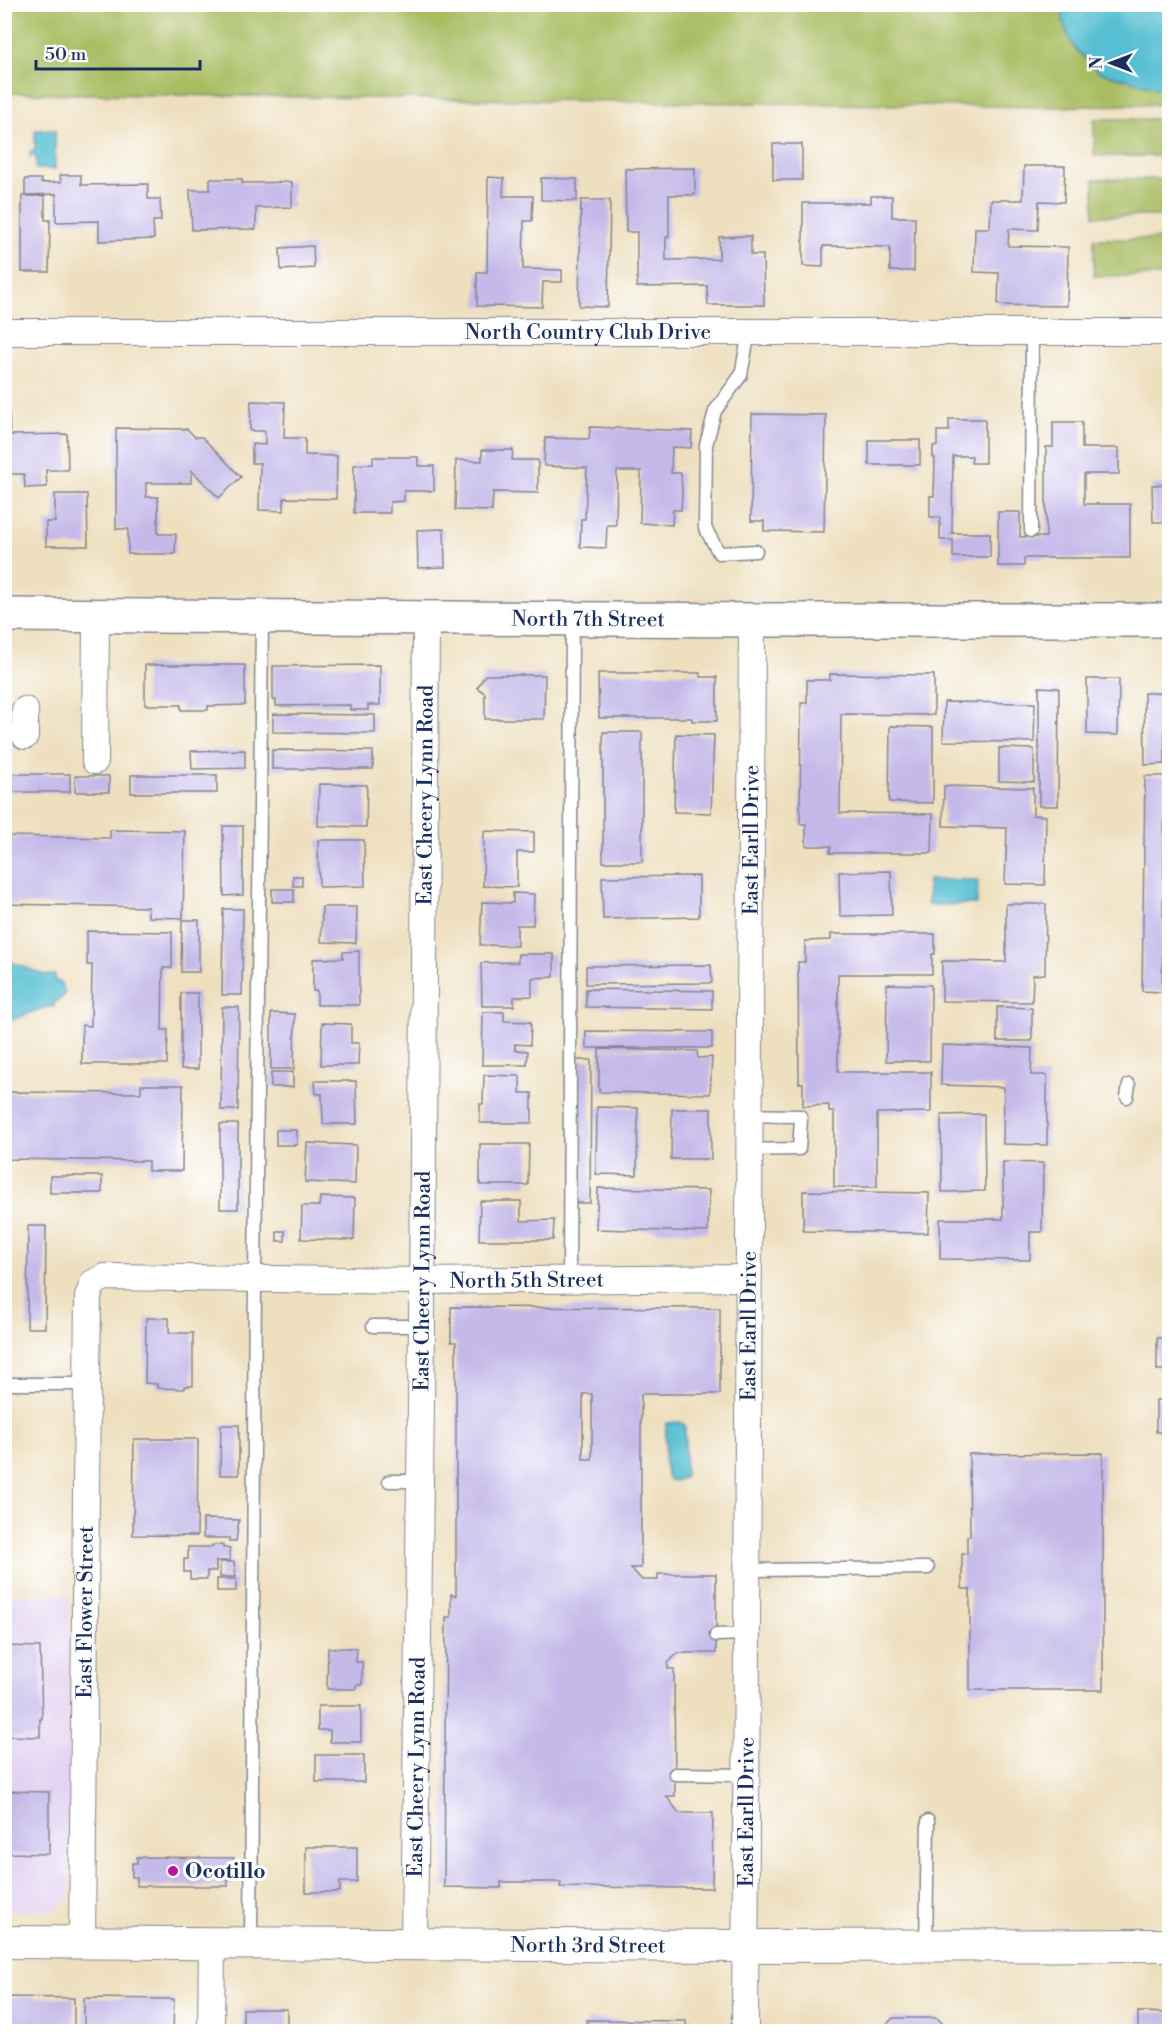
<svg xmlns="http://www.w3.org/2000/svg" width="1174" height="2036" font-family="'Libre Bodoni',serif">
<style>
.built{fill:#e3d3f2}
.green{fill:#a8bc61;stroke:#627660;stroke-width:1.5}
.water{fill:#57bfd3;stroke:#397798;stroke-width:1.5}
.building{fill:#c4b9e9;fill-rule:evenodd}
.lines{fill:none;stroke-linecap:round;stroke-linejoin:round}
.service-casing{stroke:#84878e;stroke-width:15}
.minor-casing{stroke:#84878e;stroke-width:28}
.tertiary-casing{stroke:#84878e;stroke-width:34}
.primary-casing{stroke:#84878e;stroke-width:36}
.service{stroke:#fff;stroke-width:12}
.minor{stroke:#fff;stroke-width:26}
.tertiary{stroke:#fff;stroke-width:32}
.primary{stroke:#fff;stroke-width:33}
.poi-dot{fill:#b5179e;stroke:#fff;stroke-width:2}
.labels{text-anchor:middle;stroke-width:6;stroke-linejoin:round;paint-order:stroke}
.street-label{font-size:21px;fill:#1b2f5e;stroke:#fff}
.poi-label{font-size:21px;font-weight:bold;fill:#1b2f5e;stroke:#fff;text-anchor:start}
</style>
<rect width="100%" height="100%" fill="#fff"/>
<filter id="ink" filterUnits="userSpaceOnUse"><feTurbulence type="fractalNoise" baseFrequency=".0167" numOctaves="2"/><feDisplacementMap in="SourceGraphic" scale="12" xChannelSelector="R" yChannelSelector="G"/><feConvolveMatrix kernelMatrix="1 2 1 2 8 2 1 2 1" color-interpolation-filters="sRGB"/></filter>
<filter id="wash" filterUnits="userSpaceOnUse"><feTurbulence type="fractalNoise" baseFrequency=".008" numOctaves="4" result="noise"/><feDisplacementMap in="SourceGraphic" scale="24" xChannelSelector="R" yChannelSelector="G"/><feGaussianBlur stdDeviation="1.35" result="paint"/><feColorMatrix in="noise" values="0 0 0 0 0 0 0 0 0 0 0 0 0 0 0 0 0 1.4 0 .05"/><feComposite in="paint" operator="in"/></filter>
<g filter="url(#wash)">
<rect width="100%" height="100%" fill="#eedfbf"/>
<path class="built" d="M4,1595H69L70,1898L53,1911H5Z"/>
<path class="green" d="M5,5H1169V104L1051,107L5,93Z
M1094,119H1169V156H1094Z
M1094,179H1169V216H1094Z
M1094,239H1169V276H1094Z"/>
<path class="water" d="M1063,5H1153L1169,14V91L1099,72L1073,46L1063,23Z
M35,130H55V169H36V156H30V151H35Z
M928,880H978L977,904L928,905Z
M11,962L45,975H55V981L60,982L65,992L63,997L54,1003V1007H46L9,1021L5,1006V998L10,996L12,991L9,986H5V976Z
M680,1422L685,1425V1477L675,1481L668,1479L665,1465L666,1423Z"/>
<g id="blocks">
<path class="building" d="M773,144H802V180H773Z
M1024,166H1065L1064,202L1039,201L1038,230L1009,229L1008,246L1068,247L1067,306L998,305L999,273L974,272L975,228H990L991,200H1023Z
M695,168V195H669V237H666V260L719,259V237L751,236V255H763L764,305H708L707,286L637,287V232H626L625,169Z
M60,175H81V185L148,184V199H160L161,221H153L154,239L99,241V221L56,222V194L25,195V179H41V183L61,182Z
M488,177L504,178L503,196H533L532,221H524L523,269L562,270V282H543L542,307L477,306V272H487Z
M541,178L577,179V201L541,200Z
M210,179H242V183L292,182V207L256,208V229L192,230L190,190H210Z
M4,190H8V224H4Z
M22,196H45V220H50L49,272H22Z
M871,196H892V217H915L914,271H890V247L823,246V267L803,266V203H871Z
M581,200H610L608,307L579,306Z
M313,246L314,268L281,270L280,248Z
M251,401L285,402L284,438H305V455L337,456L336,499L284,498V511L259,510L260,463H252V444L265,445V431H250Z
M4,410H9L10,435L67,434L68,470H46L47,487L25,488L24,474H4Z
M752,414L826,415L824,532L764,531V521H751Z
M949,419H985V463H971L972,456H953L952,533H990V557H953V540H940V517H930V496H934L935,458H933V446H937V431H949Z
M1053,422H1082V448H1119V474H1084V504H1130V558H1024V566H998V512H1020V537H1046V447H1053Z
M590,427L692,431L691,448L672,447L671,473H681L682,492L681,510H673L672,525L640,523L641,471H617L616,525H607L606,548L580,547L581,519H585L587,468L544,466L545,438L589,439Z
M116,428L187,429L195,437H202L241,477L219,498L191,470V483H146V497H158V534H176L175,554H128V529H116Z
M869,440H920V465H869Z
M482,450H513L512,460H538V493L493,492L492,511L455,510L456,460L482,461Z
M373,457H418V466H434V491H404V501L390,502V513H354V465L373,464Z
M1170,484V522H1153L1152,485Z
M55,494H87L88,546H46V522H55Z
M444,529L445,567L418,568L417,530Z
M145,665H245V705L208,706V710H181V705H145Z
M380,665V705H368V710H350V705L276,706V700H273V666Z
M1167,668H1170V703H1168Z
M598,673H700V677H717V721H692V718H599Z
M830,674L934,675V715L841,714L840,813L933,814L932,853H830L831,846H806V824H800L801,703H807V680H830Z
M485,675H545L544,719H485V693L477,688Z
M1087,679H1119L1118,735L1087,734Z
M1039,687L1059,688L1058,806H1039Z
M1144,693H1164L1165,764L1145,765Z
M944,702L1035,703L1034,742L943,741Z
M273,714L375,715V733L273,732Z
M890,726L933,727V803L889,802Z
M603,732H642V862H603Z
M676,734L714,735L711,813L674,812Z
M999,748L1034,749V782L999,781Z
M245,750V768L192,769L191,751Z
M272,750L373,751V769H272Z
M4,774H70V792H4Z
M131,775H217V793H131Z
M75,776H109V792H75Z
M1145,776H1165L1162,992L1142,991Z
M319,784L367,785L366,827L318,826Z
M944,786L1033,788V815L1046,816L1045,885L1005,884L1007,828L943,826Z
M4,824H8V836L110,838V830L185,831L183,918L148,917V907L4,904Z
M223,826H243V895L224,896Z
M484,831L534,832V852H517V887L483,886Z
M318,840H364L365,886L319,887Z
M891,871L892,915L840,916L839,872Z
M293,876H302V886H293Z
M699,876V917L603,919L602,877Z
M272,889H294V902H272Z
M513,893L534,894L533,925H517V946L480,945L482,902L513,903Z
M1006,904H1046L1045,974L1033,975L1032,1002L942,1001V961L1006,962Z
M322,907H357L356,943L321,942Z
M223,909H243L242,995H222Z
M182,920H199V972H181Z
M87,931L172,932V968H163L162,1030H168L167,1064H82V1025L91,1026L92,965H87Z
M831,934H935V954H932V974H838V1072H931V1112L877,1113V1187H834V1112H829V1105L803,1106V1083H799L798,962H805V941L831,940Z
M359,951V1005H317V991H313V959L343,958V952Z
M518,954H554V977L532,978V996L514,997V1006H482L481,963L518,962Z
M711,965L712,983L586,984V966Z
M887,984L931,985L930,1061H886Z
M586,989L712,991V1009L586,1007Z
M181,993H198V1069H181Z
M1167,1006H1170V1034H1167Z
M222,1007H239L238,1110H221Z
M997,1007L1032,1008V1041H997Z
M483,1012H504V1021L531,1022L530,1045L515,1044V1050L528,1051L527,1065H482Z
M271,1013L295,1014L294,1069H271Z
M322,1023L351,1024V1043H359L358,1065H321Z
M586,1031L712,1032V1048H586Z
M942,1045L1032,1048L1031,1075H1047V1145L1003,1144L1004,1087L941,1085Z
M599,1049L697,1051L698,1058L712,1057L710,1094L599,1092Z
M574,1060H591L590,1203H573Z
M271,1072H293V1087H271Z
M484,1075L520,1076V1093H532V1123H480V1104H483Z
M315,1081H356L357,1124H323L322,1094H316Z
M141,1085H183L182,1171H148V1161L4,1159V1092L141,1093Z
M597,1107L638,1108L637,1175L596,1174Z
M672,1109H711V1159H671Z
M984,1114L985,1191L942,1192L941,1115Z
M220,1124H238V1209H220Z
M276,1130H297V1145H276Z
M307,1143L356,1145L355,1184L305,1182Z
M480,1144H529L528,1185H480Z
M1003,1162L1043,1163L1042,1232H1030V1260L940,1259V1219H1003Z
M50,1176H102V1193H50Z
M598,1188L709,1190L708,1232L596,1229Z
M803,1191L929,1193L928,1233L803,1231Z
M320,1197L355,1198L354,1240L301,1239L302,1206H319Z
M480,1201H521V1221L554,1220L553,1240H479Z
M28,1226H46L45,1328H27Z
M277,1231H285V1241H277Z
M451,1307L720,1308V1394H641V1568H631L642,1580H658V1574H716V1653H678L668,1663V1669H674L675,1796H666L679,1813H713L712,1888L560,1887L561,1882H501V1888L444,1887L446,1617H451V1594L456,1596V1342H451ZM583,1394H592V1459H583Z
M146,1318H169V1333H193V1386H184V1389L157,1388V1384L145,1383Z
M1157,1338H1170V1370H1157Z
M1156,1400H1170V1432H1156Z
M221,1425H239V1475H220Z
M134,1439H198L197,1536L133,1535Z
M1103,1453V1690H970V1589H962V1554H967V1536H970L969,1454Z
M203,1519L239,1520L236,1541H229V1538H203Z
M212,1545H223V1548H230V1561H216V1571H207V1579H190V1572H184V1559H188V1547H212Z
M220,1562H234L236,1577H220Z
M217,1579H236V1591H217Z
M4,1646L40,1647L42,1719H40V1737L4,1736Z
M328,1648H357L356,1662H362V1685H356V1689H327Z
M318,1706H361V1742H330V1730H318Z
M316,1755H364V1782H316Z
M4,1791L49,1792V1854L4,1853Z
M306,1847H357V1882H340V1892H306Z
M137,1857L234,1858V1879H228V1886H137V1877H132V1863H137Z
M4,1997L74,1998V2032H4Z
M84,1998L174,1999L173,2032H84Z
M243,2009H287V2032H243Z
M1138,2012L1170,2013V2032H1138Z
M893,2018H937L951,2032H879Z
M587,2020L686,2021V2026H691V2032H582V2025H587Z"/>
</g>
</g>
<g filter="url(#ink)">
<use href="#blocks" fill-opacity="0" stroke="#84878e" stroke-width="1.5"/>
<g class="lines">
<defs>
<path id="service" d="M749,332L741,375L715,411L706,445L705,528L719,553L756,551
M1031,531L1032,332
M1127,1097L1129,1085
M748,1115L796,1116H800L801,1119L799,1149L748,1150
M569,1279L572,621
M373,1326H422
M4,1384H87
M389,1481H420
M747,1570L928,1568
M716,1635L747,1634
M675,1774L747,1775
M251,1942L255,1278L262,618
M926,1946L928,1821"/>
<g id="minor">
<path id="s1" d="M4,332H1170"/>
<path d="M25,736V710"/>
<path d="M95,761L96,616"/>
<path id="s2" d="M82,1942L87,1384L88,1297L93,1283L105,1277L422,1281L747,1278"/>
<path id="s3" d="M414,1944L422,1326L426,617"/>
<path d="M211,2032L212,1943"/>
<path id="s4" d="M745,2032L752,620"/>
</g>
<g id="tertiary">
<path id="s5" d="M4,1942L746,1946L1170,1945"/>
</g>
<g id="primary">
<path id="s6" d="M4,615L752,620H1170"/>
</g>
</defs>
<use href="#service" class="service-casing"/>
<use href="#minor" class="minor-casing"/>
<use href="#tertiary" class="tertiary-casing"/>
<use href="#primary" class="primary-casing"/>
<use href="#service" class="service"/>
<use href="#minor" class="minor"/>
<use href="#tertiary" class="tertiary"/>
<use href="#primary" class="primary"/>
</g>
</g>
<circle class="poi-dot" cx="173" cy="1871" r="6"/>
<g class="labels">
<g class="street-label">
<text dy="7" stroke="none"><textPath href="#s1" startOffset="584">North Country Club Drive</textPath></text>
<text dy="7" stroke="none"><textPath href="#s6" startOffset="584">North 7th Street</textPath></text>
<text dy="7" stroke="none"><textPath href="#s3" startOffset="1149">East Cheery Lynn Road</textPath></text>
<text dy="7" stroke="none"><textPath href="#s4" startOffset="1192">East Earll Drive</textPath></text>
<text dy="7" stroke="none"><textPath href="#s2" startOffset="1095">North 5th Street</textPath></text>
<text dy="7" stroke="none"><textPath href="#s3" startOffset="663">East Cheery Lynn Road</textPath></text>
<text dy="7" stroke="none"><textPath href="#s4" startOffset="706">East Earll Drive</textPath></text>
<text dy="7" stroke="none"><textPath href="#s2" startOffset="330">East Flower Street</textPath></text>
<text dy="7" stroke="none"><textPath href="#s3" startOffset="177">East Cheery Lynn Road</textPath></text>
<text dy="7" stroke="none"><textPath href="#s4" startOffset="220">East Earll Drive</textPath></text>
<text dy="7" stroke="none"><textPath href="#s5" startOffset="584">North 3rd Street</textPath></text>
</g>
<g class="poi-label">
<text x="185" y="1878">Ocotillo</text>
</g>
</g>
<rect width="1174" height="2036" fill="none" stroke="#fff" stroke-width="24"/>
<g transform="translate(1111 63) rotate(270)" stroke="#ffffff" stroke-width="4.5" paint-order="stroke">
<path d="M0-4.5L10 22L0 15L-10 22Z" fill="#1b2f5e"/>
<text y="-9" font-size="16" font-weight="bold" text-anchor="middle" fill="#1b2f5e">N</text>
</g>
<path d="M36 60v9h164v-9" fill="none" stroke="#1b2f5e" stroke-width="3"/>
<text x="45" y="60" font-size="18" fill="#1b2f5e" stroke="#ffffff" stroke-width="4.5" paint-order="stroke">50 m</text>
</svg>
